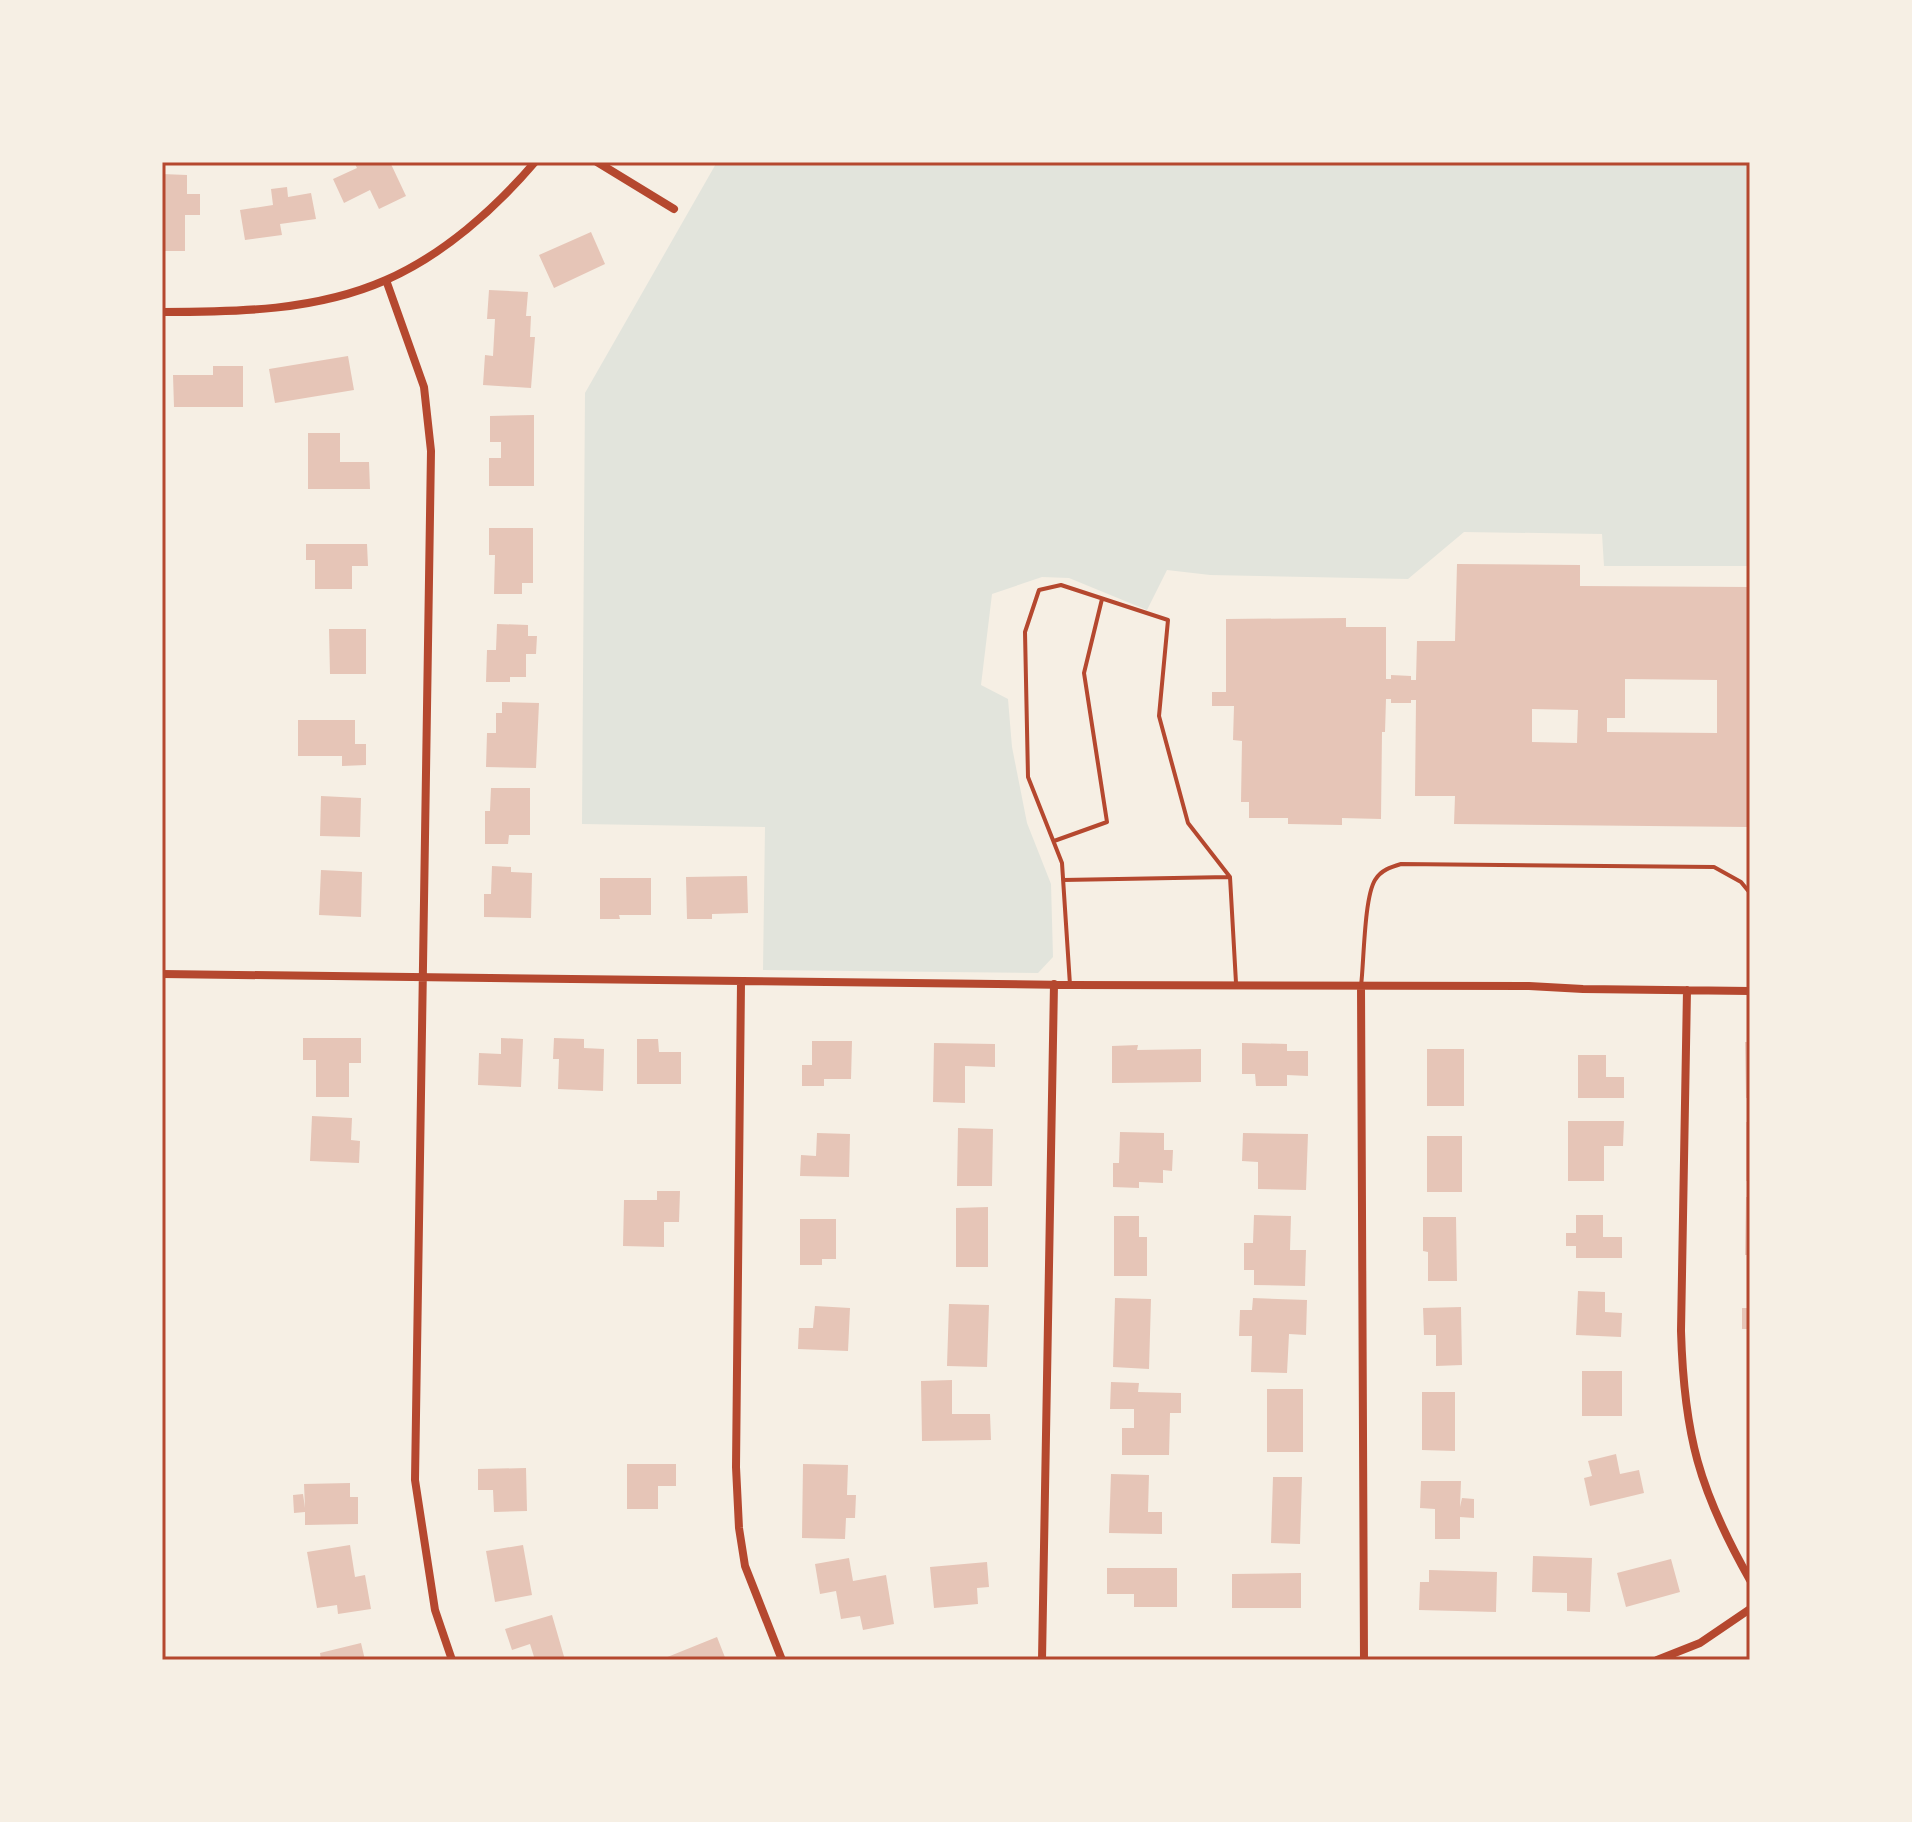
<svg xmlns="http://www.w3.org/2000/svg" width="1912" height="1822" font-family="Overpass,sans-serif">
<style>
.green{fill:#e2e4dc}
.building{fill:#e6c5b7;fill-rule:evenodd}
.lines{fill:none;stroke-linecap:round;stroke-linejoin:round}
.service{stroke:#b5482f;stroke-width:4}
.minor{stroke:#b5482f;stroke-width:8}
.neatline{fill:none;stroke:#b5482f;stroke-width:3}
</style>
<rect width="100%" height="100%" fill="#f6efe4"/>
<path class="green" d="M717,162H1750V566H1604L1602,534L1464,532L1408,579L1210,575L1167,570L1147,610L1069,578L1042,577L992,594L981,685L1008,699L1012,747L1027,823L1051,884L1053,957L1038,973L763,970L765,827L582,824L585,393Z"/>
<path class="building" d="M354,162H390L406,196L379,209L370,190L344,203L333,179L357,168Z
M162,174L187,175V194H200V215H185V251H162Z
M287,187L288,197L311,193L316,219L280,224L282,235L245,240L240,210L273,205L271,189Z
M591,232L605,264L554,288L539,255Z
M489,290L528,292L526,316H531L530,337H535L531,388L483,385L485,355L493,356L495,319H487Z
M348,356L354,390L275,403L269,369Z
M213,366H243V407H174L173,375H213Z
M534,415V486H489V458H501V442H490V416Z
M308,433H340V462H369L370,489H308Z
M489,528H533V583H522V594H494L495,555H489Z
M306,544H367L368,566H352V589H315V560H306Z
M1457,564L1580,565V586L1749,587L1748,827L1454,824L1455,796H1415L1416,700H1411V703H1391V699H1386L1385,732H1382L1381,819L1342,818V825L1288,824V818H1249V802H1241L1242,741L1233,740L1234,706H1212V692H1226V619L1346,618V627H1386V679H1391V675L1411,676V680H1416L1417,641H1455ZM1625,679L1717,680V733L1607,732V718H1625ZM1532,709L1578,710L1577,743L1532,742Z
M497,624L528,625V636H537L536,654H526V677H510V682H486L487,650H496Z
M329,629H366V674H330Z
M502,702L539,703L536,768L486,767L487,733H496V713H502Z
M298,720H355V744H366V765L342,766V756H298Z
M491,788H530V835H509L508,844H485V811H490Z
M321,796L361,798L360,837L320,836Z
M492,866L511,867V872L532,873L531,918L484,917V894H491Z
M321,870L362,872L361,917L319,915Z
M747,876L748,913L712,914V919H687L686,877Z
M600,878H651V915H619L620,919H600Z
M303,1038H361V1063H349V1097H316V1060H303Z
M501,1038L523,1039L521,1087L478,1085L479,1053L501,1054Z
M554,1038L584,1039V1048L604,1049L603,1091L558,1089L559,1059H553Z
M637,1039H658L659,1052H681V1084H637Z
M812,1041H852L851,1079H824V1086H802V1065H812Z
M1745,1042H1750V1098H1746Z
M934,1043L995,1044V1067L965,1066V1103L933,1102Z
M1242,1043L1287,1044V1051H1308V1076L1287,1075V1086H1256L1255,1074H1242Z
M1138,1045L1137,1050L1201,1049V1082L1112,1083V1046Z
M1427,1049H1464V1106H1427Z
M1578,1055H1606V1077H1624V1098H1578Z
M312,1116L352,1118L351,1140L360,1141L359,1163L310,1161Z
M1568,1121H1624L1623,1146H1604V1181H1568Z
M1746,1122H1750V1181H1746Z
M958,1128L993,1129L992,1186H957Z
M1120,1132L1164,1133V1150H1173L1172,1171L1163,1170V1183L1139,1182V1188L1113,1187V1163H1119Z
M817,1133L850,1134L849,1177L800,1176L801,1155L816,1156Z
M1243,1133L1308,1134L1306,1190L1258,1189V1162L1242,1161Z
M1427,1136H1462V1192H1427Z
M657,1191H680L679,1222H664V1247L623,1246L624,1200H657Z
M1746,1197H1750V1255H1745Z
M988,1207V1267H956V1208Z
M1254,1215L1291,1216L1290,1250H1306L1305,1286L1254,1285V1270H1244V1243H1253Z
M1576,1215H1603V1237H1622V1258H1576V1246H1566V1233H1576Z
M1114,1216H1139V1237H1147V1276H1114Z
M1423,1217H1456L1457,1281H1428V1252L1423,1251Z
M800,1219H836V1259H822V1265H800Z
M1578,1291L1605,1292V1312L1622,1313L1621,1337L1576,1335Z
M1115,1298L1151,1299L1149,1369L1113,1367Z
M1253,1298L1307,1300L1306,1335L1289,1334L1287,1373L1251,1372L1252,1336H1239L1240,1310H1252Z
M949,1304L989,1305L987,1367L947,1366Z
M815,1306L850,1308L848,1351L798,1349L799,1328H813Z
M1461,1307L1462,1365L1436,1366V1335H1424L1423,1308Z
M1742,1308H1750V1329H1742Z
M1582,1371H1622V1416H1582Z
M952,1380V1414H990L991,1440L922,1441L921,1381Z
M1111,1382L1139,1383L1138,1392L1181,1393V1413H1170L1169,1455H1122V1428H1134V1409H1110Z
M1267,1389H1303V1452H1267Z
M1422,1392H1455V1451L1422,1450Z
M1616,1454L1620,1474L1639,1470L1644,1493L1590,1506L1584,1478L1592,1476L1588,1461Z
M627,1464H676V1486H658V1509H627Z
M803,1464L848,1465L847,1495H856L855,1518H846L845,1539L802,1538Z
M526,1468L527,1511L494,1512L493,1490H478V1469Z
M1111,1474L1149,1475L1148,1512H1162V1534L1109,1533Z
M1273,1477H1302L1300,1544L1271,1543Z
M1421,1481H1461L1460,1507L1462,1498L1474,1499V1518L1460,1517V1539H1435V1509L1420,1508Z
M350,1483V1497H358V1524L305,1525V1512L294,1513L293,1495L303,1494L305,1508L304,1484Z
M350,1545L355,1577L365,1575L371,1609L338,1614L337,1605L317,1608L307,1552Z
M523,1545L532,1595L495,1602L486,1551Z
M1533,1556L1592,1558L1590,1612L1567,1611V1593L1532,1592Z
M849,1558L853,1581L886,1575L894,1624L863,1630L860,1616L841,1619L836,1591L820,1594L815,1564Z
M1671,1559L1680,1592L1626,1607L1617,1573Z
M987,1562L989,1587L977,1588L978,1604L934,1608L930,1567Z
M1107,1568H1177V1607H1134V1594H1107Z
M1429,1570L1497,1572L1496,1612L1419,1610L1420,1582H1429Z
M1301,1573V1608H1232V1574Z
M552,1615L565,1660H535L530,1644L512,1650L505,1629Z
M717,1637L726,1660H660Z
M361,1643L365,1660H321L320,1653Z"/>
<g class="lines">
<path class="service" d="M1054,841L1107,822L1084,673L1102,599
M1063,880L1229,877
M1070,985L1062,863L1028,777L1025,632L1039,590L1061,585L1168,620L1159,716L1188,823L1230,877L1236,983
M1361,986C1364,962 1364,898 1375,880C1381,870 1391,867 1401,864L1714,867L1741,882L1750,893"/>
<path class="minor" d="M597,162L674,209
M386,280L424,387L431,451L415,1480L435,1610L452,1660
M162,312C237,312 316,311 386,280C443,255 495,209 535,162
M162,974L1070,985L1529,986L1583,989L1750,991
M741,982L736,1467L739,1528L745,1566L782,1660
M1361,986L1364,1660
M1687,990L1681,1331C1684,1435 1699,1490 1750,1580
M1042,1660L1054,984
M1657,1660L1700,1643L1750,1609"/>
</g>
<rect width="1912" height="1822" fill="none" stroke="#f6efe4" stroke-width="328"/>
<rect x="164" y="164" width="1584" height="1494" class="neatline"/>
</svg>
